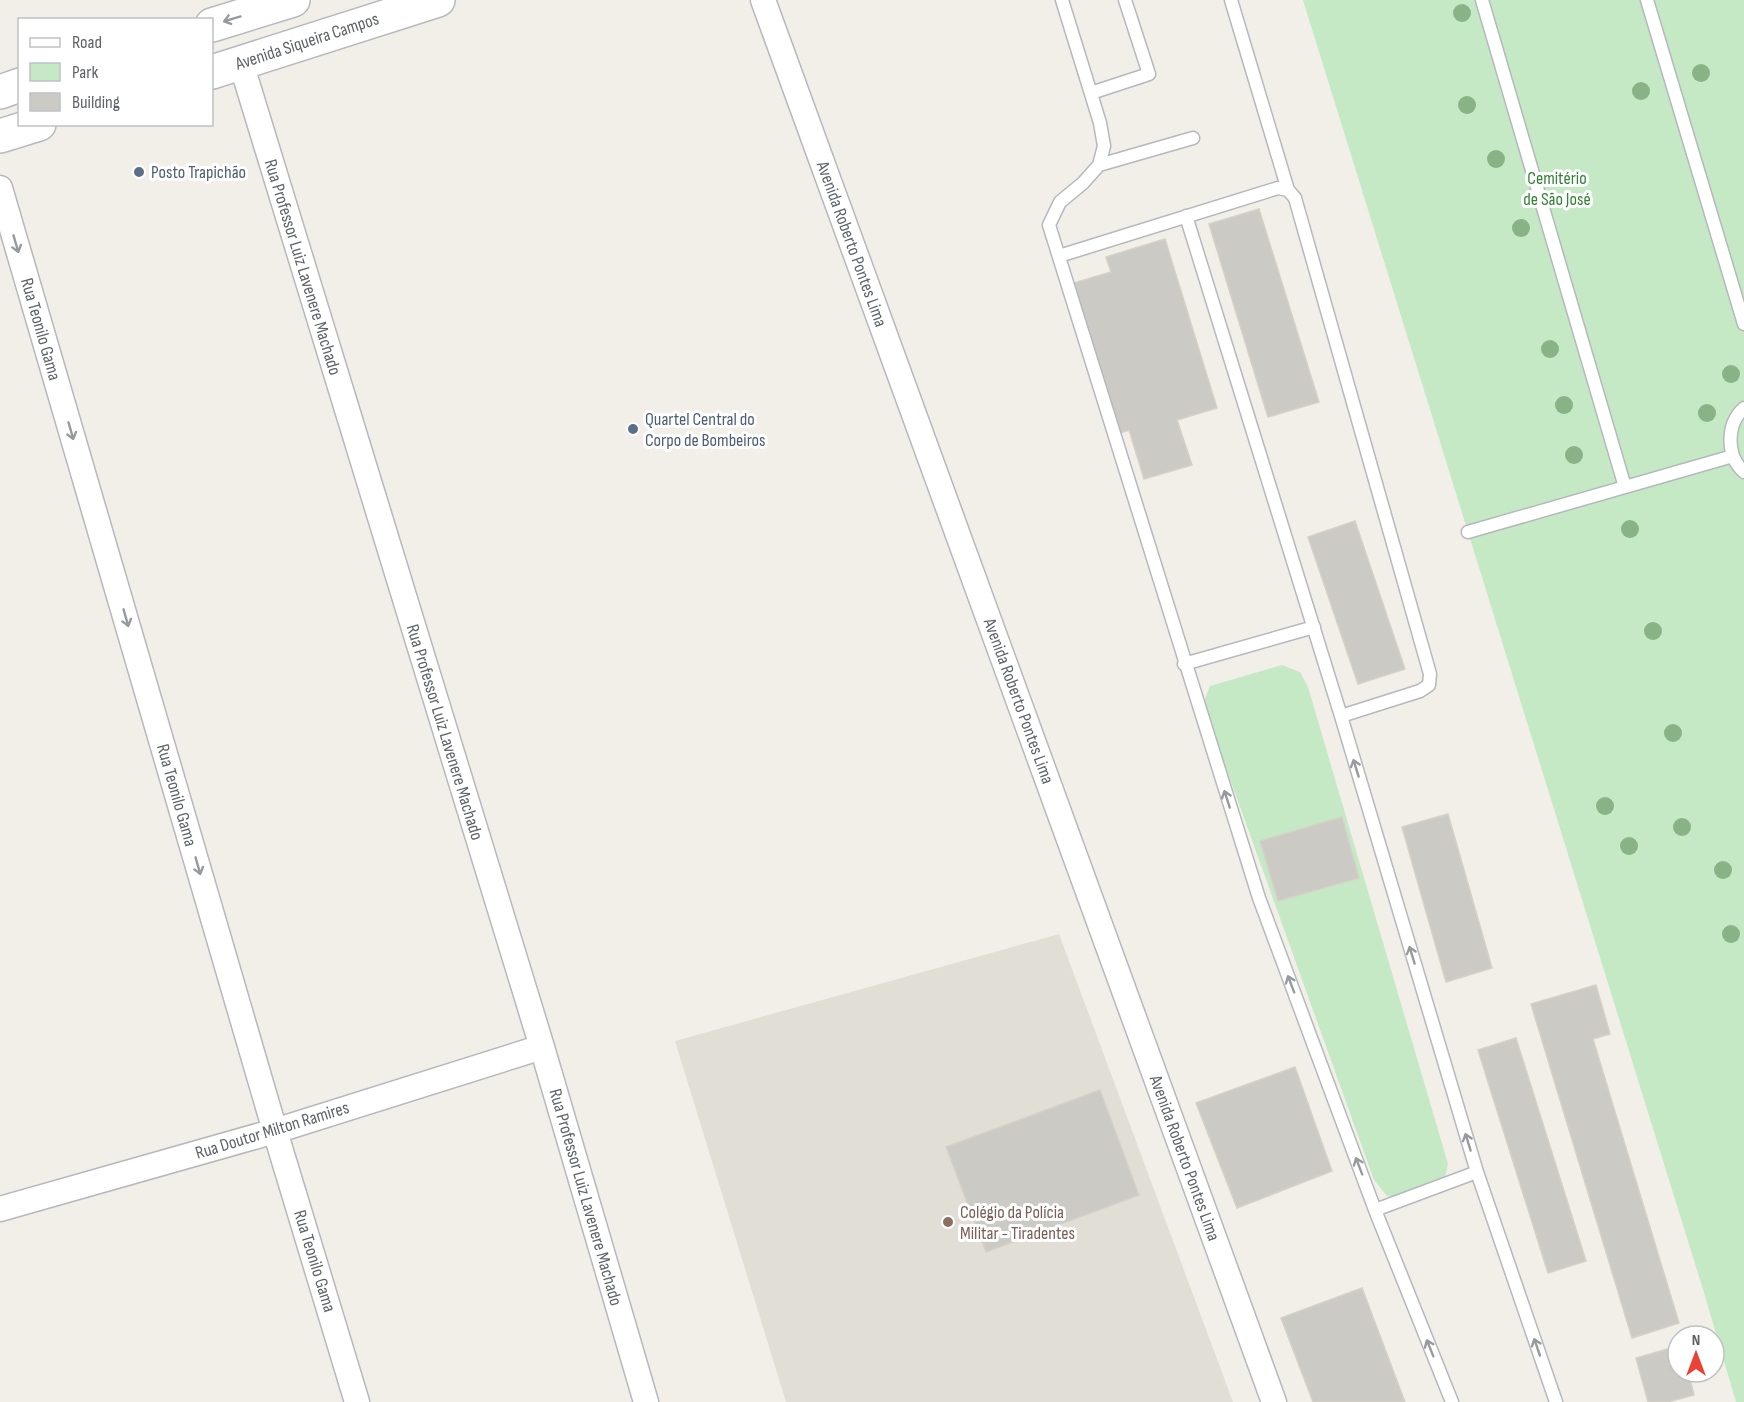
<svg xmlns="http://www.w3.org/2000/svg" width="1744" height="1402" font-family="'Sofia Sans Condensed',sans-serif">
<style>
.education{fill:#e1ded6}
.green{fill:#c5e8c5}
.building{fill:#cccac5;stroke:#d6d1c6;stroke-width:1.5}
.lines{fill:none;stroke-linecap:round;stroke-linejoin:round}
.service-casing{stroke:#b5b8bc;stroke-width:15}
.minor-casing{stroke:#b5b8bc;stroke-width:27}
.secondary-casing{stroke:#b6babf;stroke-width:36}
.service{stroke:#fff;stroke-width:12}
.minor{stroke:#fff;stroke-width:24}
.secondary{stroke:#fff;stroke-width:33}
.tree{fill:#89b387}
.oneway{stroke:#979a9d}
.service-dot{fill:#5c6f8a;stroke:#fff;stroke-width:2}
.education-dot{fill:#8d6e63;stroke:#fff;stroke-width:2}
.labels{text-anchor:middle;stroke-width:6;stroke-linejoin:round;paint-order:stroke}
.street-label{font-size:18px;fill:#5f6368;stroke:#fff}
.service-label{font-size:18px;fill:#4e5e75;stroke:#fff;text-anchor:start}
.park-label{font-size:18px;fill:#348238;stroke:#fff}
.education-label{font-size:18px;fill:#785e54;stroke:#fff;text-anchor:start}
</style>
<rect width="100%" height="100%" fill="#f1efe8"/>
<path class="education" d="M1059,934L1233,1402H786L675,1041Z"/>
<path class="green" d="M1303,0H1744V1402H1736L1705,1296Z
M1282,665L1300,672L1308,687L1448,1164L1443,1186L1406,1201L1387,1196L1374,1180L1206,712L1205,699L1210,686Z"/>
<path class="building" d="M1259,209L1319,402L1268,417L1209,224Z
M1165,239L1217,408L1177,420L1192,465L1144,479L1129,430L1120,433L1074,283L1111,272L1106,257Z
M1355,521L1405,669L1358,684L1308,537Z
M1448,814L1492,968L1446,982L1402,827Z
M1342,817L1359,878L1278,901L1260,841Z
M1596,985L1610,1034L1593,1039L1679,1323L1632,1338L1531,1004Z
M1516,1038L1586,1261L1548,1273L1478,1050Z
M1295,1067L1332,1171L1237,1208L1196,1103Z
M1100,1090L1139,1195L986,1252L946,1147Z
M1362,1288L1405,1402H1313L1281,1318Z
M1678,1346V1372H1688L1694,1395L1668,1402H1648L1636,1358Z"/>
<g class="lines">
<defs>
<path id="service" d="M1062,0L1100,123L1104,146L1099,165L1083,183L1060,202L1049,225L1259,898L1375,1210L1452,1402
M1231,0L1288,190
M1482,0L1625,487
M1647,0L1744,324
M1091,93L1149,74L1125,0
M1099,165L1193,138
M1186,216L1341,716L1477,1172L1556,1402
M1059,256L1278,188L1288,190L1295,198L1430,674L1429,685L1420,691L1341,716
M1744,408C1726,424 1726,456 1744,472
M1468,532L1733,456
M1184,664L1314,627
M1375,1210L1477,1172"/>
<path id="minor" d="M763,0L1274,1402
M241,63L542,1047L646,1402
M0,188L275,1131L357,1402
M0,1209L275,1131L542,1047"/>
<path id="secondary" d="M212,25L293,0
M212,72L438,0
M0,92L20,85
M0,136L39,124"/>
</defs>
<use href="#service" class="service-casing"/>
<use href="#minor" class="minor-casing"/>
<use href="#secondary" class="secondary-casing"/>
<use href="#service" class="service"/>
<use href="#minor" class="minor"/>
<use href="#secondary" class="secondary"/>
</g>
<g class="tree">
<circle cx="1462" cy="13" r="9"/>
<circle cx="1701" cy="73" r="9"/>
<circle cx="1641" cy="91" r="9"/>
<circle cx="1467" cy="105" r="9"/>
<circle cx="1496" cy="159" r="9"/>
<circle cx="1521" cy="228" r="9"/>
<circle cx="1550" cy="349" r="9"/>
<circle cx="1731" cy="374" r="9"/>
<circle cx="1564" cy="405" r="9"/>
<circle cx="1707" cy="413" r="9"/>
<circle cx="1574" cy="455" r="9"/>
<circle cx="1630" cy="529" r="9"/>
<circle cx="1653" cy="631" r="9"/>
<circle cx="1673" cy="733" r="9"/>
<circle cx="1605" cy="806" r="9"/>
<circle cx="1682" cy="827" r="9"/>
<circle cx="1629" cy="846" r="9"/>
<circle cx="1723" cy="870" r="9"/>
<circle cx="1731" cy="934" r="9"/>
</g>
<defs><path id="oneway-shaft" d="M-6 0H5M1.5-3L5.5 0L1.5 3" fill="none" stroke-width="1.6" stroke-linecap="round" stroke-linejoin="round" transform="scale(1.5)"/></defs>
<g class="oneway">
<use href="#oneway-shaft" transform="translate(232 19) rotate(163)"/>
<use href="#oneway-shaft" transform="translate(16 244) rotate(74)"/>
<use href="#oneway-shaft" transform="translate(71 431) rotate(74)"/>
<use href="#oneway-shaft" transform="translate(126 618) rotate(74)"/>
<use href="#oneway-shaft" transform="translate(1356 768) rotate(-107)"/>
<use href="#oneway-shaft" transform="translate(1227 799) rotate(-108)"/>
<use href="#oneway-shaft" transform="translate(198 866) rotate(74)"/>
<use href="#oneway-shaft" transform="translate(1412 955) rotate(-107)"/>
<use href="#oneway-shaft" transform="translate(1291 984) rotate(-111)"/>
<use href="#oneway-shaft" transform="translate(1468 1142) rotate(-107)"/>
<use href="#oneway-shaft" transform="translate(1359 1166) rotate(-111)"/>
<use href="#oneway-shaft" transform="translate(1537 1347) rotate(-109)"/>
<use href="#oneway-shaft" transform="translate(1430 1348) rotate(-112)"/>
</g>
<g class="service-dot">
<circle cx="139" cy="172" r="6"/>
<circle cx="633" cy="429" r="6"/>
</g>
<circle class="education-dot" cx="948" cy="1222" r="6"/>
<g class="labels">
<g class="street-label">
<text transform="translate(307 41) rotate(-18)" y="6">Avenida Siqueira Campos</text>
<text transform="translate(852 244) rotate(70)" y="6">Avenida Roberto Pontes Lima</text>
<text transform="translate(303 267) rotate(73)" y="6">Rua Professor Luiz Lavenere Machado</text>
<text transform="translate(41 329) rotate(74)" y="6">Rua Teonilo Gama</text>
<text transform="translate(1019 701) rotate(70)" y="6">Avenida Roberto Pontes Lima</text>
<text transform="translate(445 732) rotate(73)" y="6">Rua Professor Luiz Lavenere Machado</text>
<text transform="translate(177 795) rotate(74)" y="6">Rua Teonilo Gama</text>
<text transform="translate(272 1130) rotate(-17)" y="6">Rua Doutor Milton Ramires</text>
<text transform="translate(1185 1158) rotate(70)" y="6">Avenida Roberto Pontes Lima</text>
<text transform="translate(586 1197) rotate(74)" y="6">Rua Professor Luiz Lavenere Machado</text>
<text transform="translate(315 1261) rotate(73)" y="6">Rua Teonilo Gama</text>
</g>
<g class="service-label">
<text x="151" y="178">Posto Trapichão</text>
<text x="645" y="425">Quartel Central do<tspan x="645" dy="21">Corpo de Bombeiros</tspan></text>
</g>
<g class="park-label">
<text x="1557" y="184">Cemitério<tspan x="1557" dy="21">de São José</tspan></text>
</g>
<g class="education-label">
<text x="960" y="1218">Colégio da Polícia<tspan x="960" dy="21">Militar - Tiradentes</tspan></text>
</g>
</g>
<rect x="18" y="18" width="195" height="108" fill="#ffffff" stroke="#bfc1c3" stroke-width="1.5"/>
<rect x="30" y="38" width="30" height="9" fill="#ffffff" stroke="#bfc1c3" stroke-width="1.5"/>
<text x="72" y="48" font-size="18" fill="#5f6368">Road</text>
<rect x="30" y="63" width="30" height="18" fill="#c5e8c5" stroke="#bfc1c3" stroke-width="1.5"/>
<text x="72" y="78" font-size="18" fill="#5f6368">Park</text>
<rect x="30" y="93" width="30" height="18" fill="#cccac5" stroke="#bfc1c3" stroke-width="1.5"/>
<text x="72" y="108" font-size="18" fill="#5f6368">Building</text>
<g transform="translate(1696 1354)"><circle r="28" fill="#ffffff" stroke="#bfc1c3" stroke-width="1.5"/>
<path d="M0-4.5L10 22L0 15L-10 22Z" fill="#ea4335"/>
<text y="-9" font-size="16" font-weight="bold" text-anchor="middle" fill="#5f6368">N</text>
</g>
</svg>
